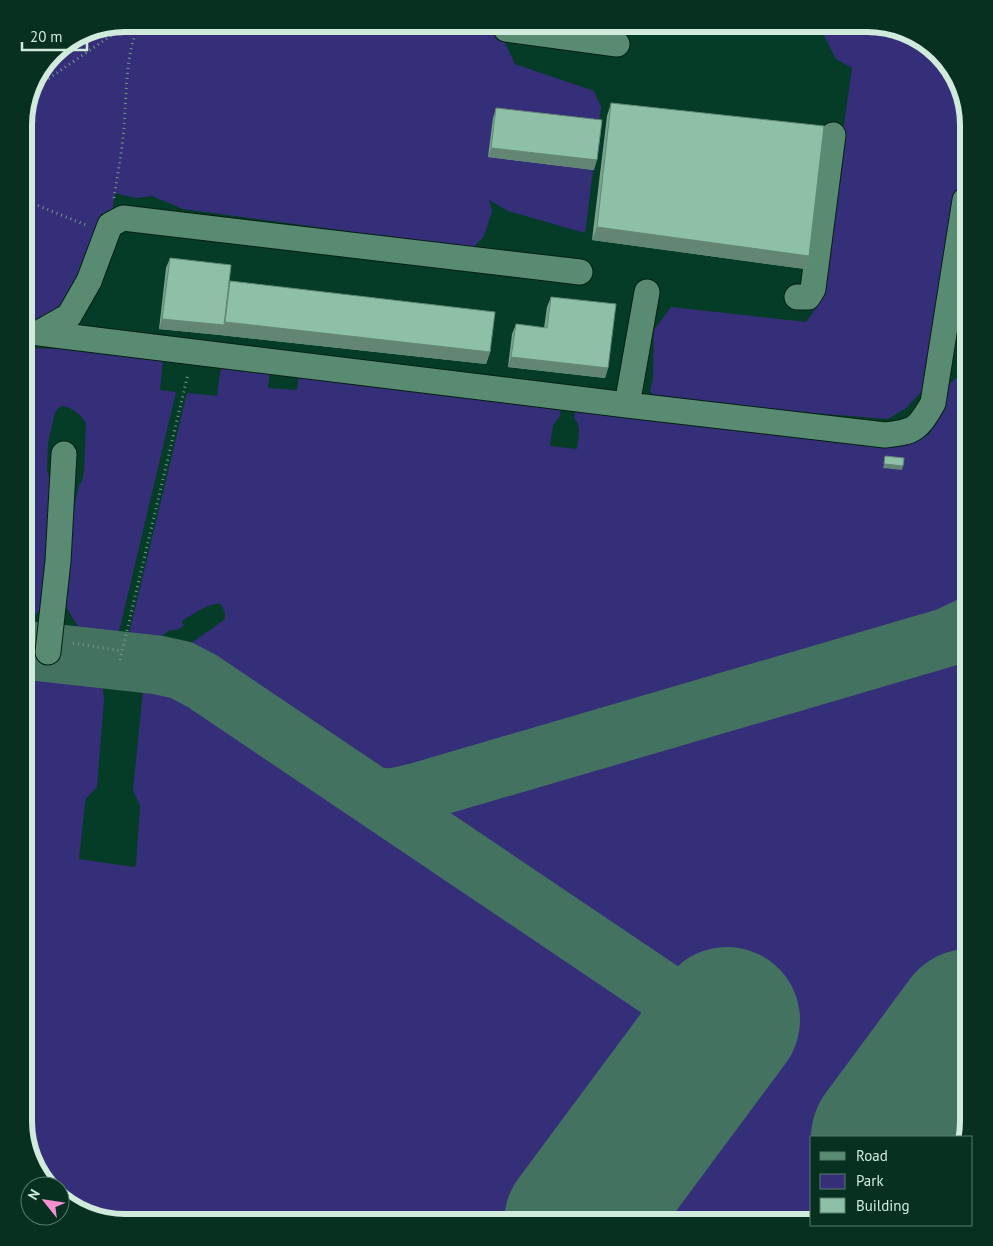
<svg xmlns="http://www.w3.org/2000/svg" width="993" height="1246" font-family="'PT Sans',sans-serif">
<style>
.green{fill:#352f79}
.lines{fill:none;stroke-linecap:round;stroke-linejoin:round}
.taxiway{stroke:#447260;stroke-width:59}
.runway{stroke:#447260;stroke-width:146}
.minor-casing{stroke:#051f14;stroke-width:27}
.path{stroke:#739a89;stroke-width:3;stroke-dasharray:1 4;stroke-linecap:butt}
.minor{stroke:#598b72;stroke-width:25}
.wall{fill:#79a58f}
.shaded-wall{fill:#638674}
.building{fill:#8dc0a6;stroke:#638674}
.rim{fill:none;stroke:#d0eadc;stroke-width:6}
</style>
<rect width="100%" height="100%" fill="#053c27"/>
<path class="green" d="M125,24H500L499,30L515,64L594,91L601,107L585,233L508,211L489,200L492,211L484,236L473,248L183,209L152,196L136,198L115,193L110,225L89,281L39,333L24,332V118L34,80L58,49L87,31Z
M818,24H874L918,37L952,69L969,125L925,388L906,408L888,419L748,408L655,396L650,391L653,379L654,330L671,307L806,322L819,304L852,68L836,59Z
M31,348L64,349L163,359L160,390L176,392L117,640H113L112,642H110L104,646C90,646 70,617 65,603L75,503L79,485L82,481L84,471L86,423L80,415L70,408L62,406L58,408L55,413L48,442L47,469L52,489L44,601L40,610L24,625V353H28Z
M221,366L270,372L268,388L297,390L299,375L561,405L560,416L553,425L550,446L577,449C578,439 582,426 574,418L576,407L929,435L934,424L945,388L956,378L969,377V1121L965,1137H812V1222H660L765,1081L767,1075L779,1059V1054L179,654L180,651L224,620C227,614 223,609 221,604C210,602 192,615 182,621V624H184C181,630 176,630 170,630L145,649L129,648L130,644L127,642L187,393L217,396Z
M24,660L91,667L93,668L102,683L104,699L97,787L86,799L85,804L79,859L134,867L136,865L140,806L133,790L143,691L147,684L157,677V674L170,676L188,683C342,793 501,897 657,1003L566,1135L501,1222H125L80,1212L60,1194V1186H51L41,1177L24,1121Z"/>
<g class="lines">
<path class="taxiway" d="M24,650L158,665L181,670L202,681L696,1014C710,1025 707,1042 699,1057
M368,793C385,802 400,796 418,792L948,637L969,627"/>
<path class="runway" d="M884,1137L969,1022
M577,1222L727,1020"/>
<defs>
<path id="minor" d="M506,29L617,44
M797,297H808L813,289L833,135
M39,333L627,405L885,435C915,432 918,429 933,403L965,200
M39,333L69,316L89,281L110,225L123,218L580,272
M627,405L647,292
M48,652L58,561L64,454"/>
</defs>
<use href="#minor" class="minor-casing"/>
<path class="path" d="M32,90L128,24
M114,198C117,178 121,157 123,137C127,105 124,51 140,24
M24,200L86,225
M73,643L122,651
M120,660L188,374"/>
<use href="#minor" class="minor"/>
</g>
<path class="wall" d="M611,103L809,256L805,269L592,240L607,116Z
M496,108L594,170L488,157L493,118Z
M170,258L229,285L490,352L486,364L220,335L159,329L166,268Z
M551,297L608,368L605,378L508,367L512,334L516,324L544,328L547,307Z"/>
<path class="shaded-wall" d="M491,148L597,160L594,170L488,157Z
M597,227L809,256L805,269L592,240Z
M162,319L224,325L220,335L159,329Z
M225,322L490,352L486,364L220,335Z
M511,357L608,368L605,378L508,367Z
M884,464L903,466L902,470L883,468Z"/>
<path class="building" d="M611,103L824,126L809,256L597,227Z
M496,108L602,120L597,160L491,148Z
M170,258L231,265L224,325L162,319Z
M230,281L495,312L490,352L225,322Z
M551,297L616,304L608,368L511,357L516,324L547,328Z
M885,456L904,458L903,466L884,464Z"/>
<path d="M0 0H993V1246H0ZM125 32H867A93 93 0 0 1 960 125V1121A93 93 0 0 1 867 1214H125A93 93 0 0 1 32 1121V125A93 93 0 0 1 125 32Z" fill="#083020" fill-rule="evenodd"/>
<path class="rim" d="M125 32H867A93 93 0 0 1 960 125V1121A93 93 0 0 1 867 1214H125A93 93 0 0 1 32 1121V125A93 93 0 0 1 125 32Z"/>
<rect x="810" y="1136" width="162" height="90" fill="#083020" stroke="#587a6b"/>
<rect x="820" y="1152" width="25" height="8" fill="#598b72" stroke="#587a6b"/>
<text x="856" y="1161" font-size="15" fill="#d0eadc">Road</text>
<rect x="820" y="1174" width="25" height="15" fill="#352f79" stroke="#587a6b"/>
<text x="856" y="1186" font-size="15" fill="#d0eadc">Park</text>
<rect x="820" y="1198" width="25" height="15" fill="#8dc0a6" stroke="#587a6b"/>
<text x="856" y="1211" font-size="15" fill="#d0eadc">Building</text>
<g transform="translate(45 1201) rotate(300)"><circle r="24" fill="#083020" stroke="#587a6b"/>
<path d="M0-4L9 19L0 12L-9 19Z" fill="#f590d1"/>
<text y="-8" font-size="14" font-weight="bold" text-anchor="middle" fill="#d0eadc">N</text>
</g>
<path d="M22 42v8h65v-8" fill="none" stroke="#d0eadc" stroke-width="2.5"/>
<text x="30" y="42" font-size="15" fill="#d0eadc" stroke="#083020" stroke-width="4" paint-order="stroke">20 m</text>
</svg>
